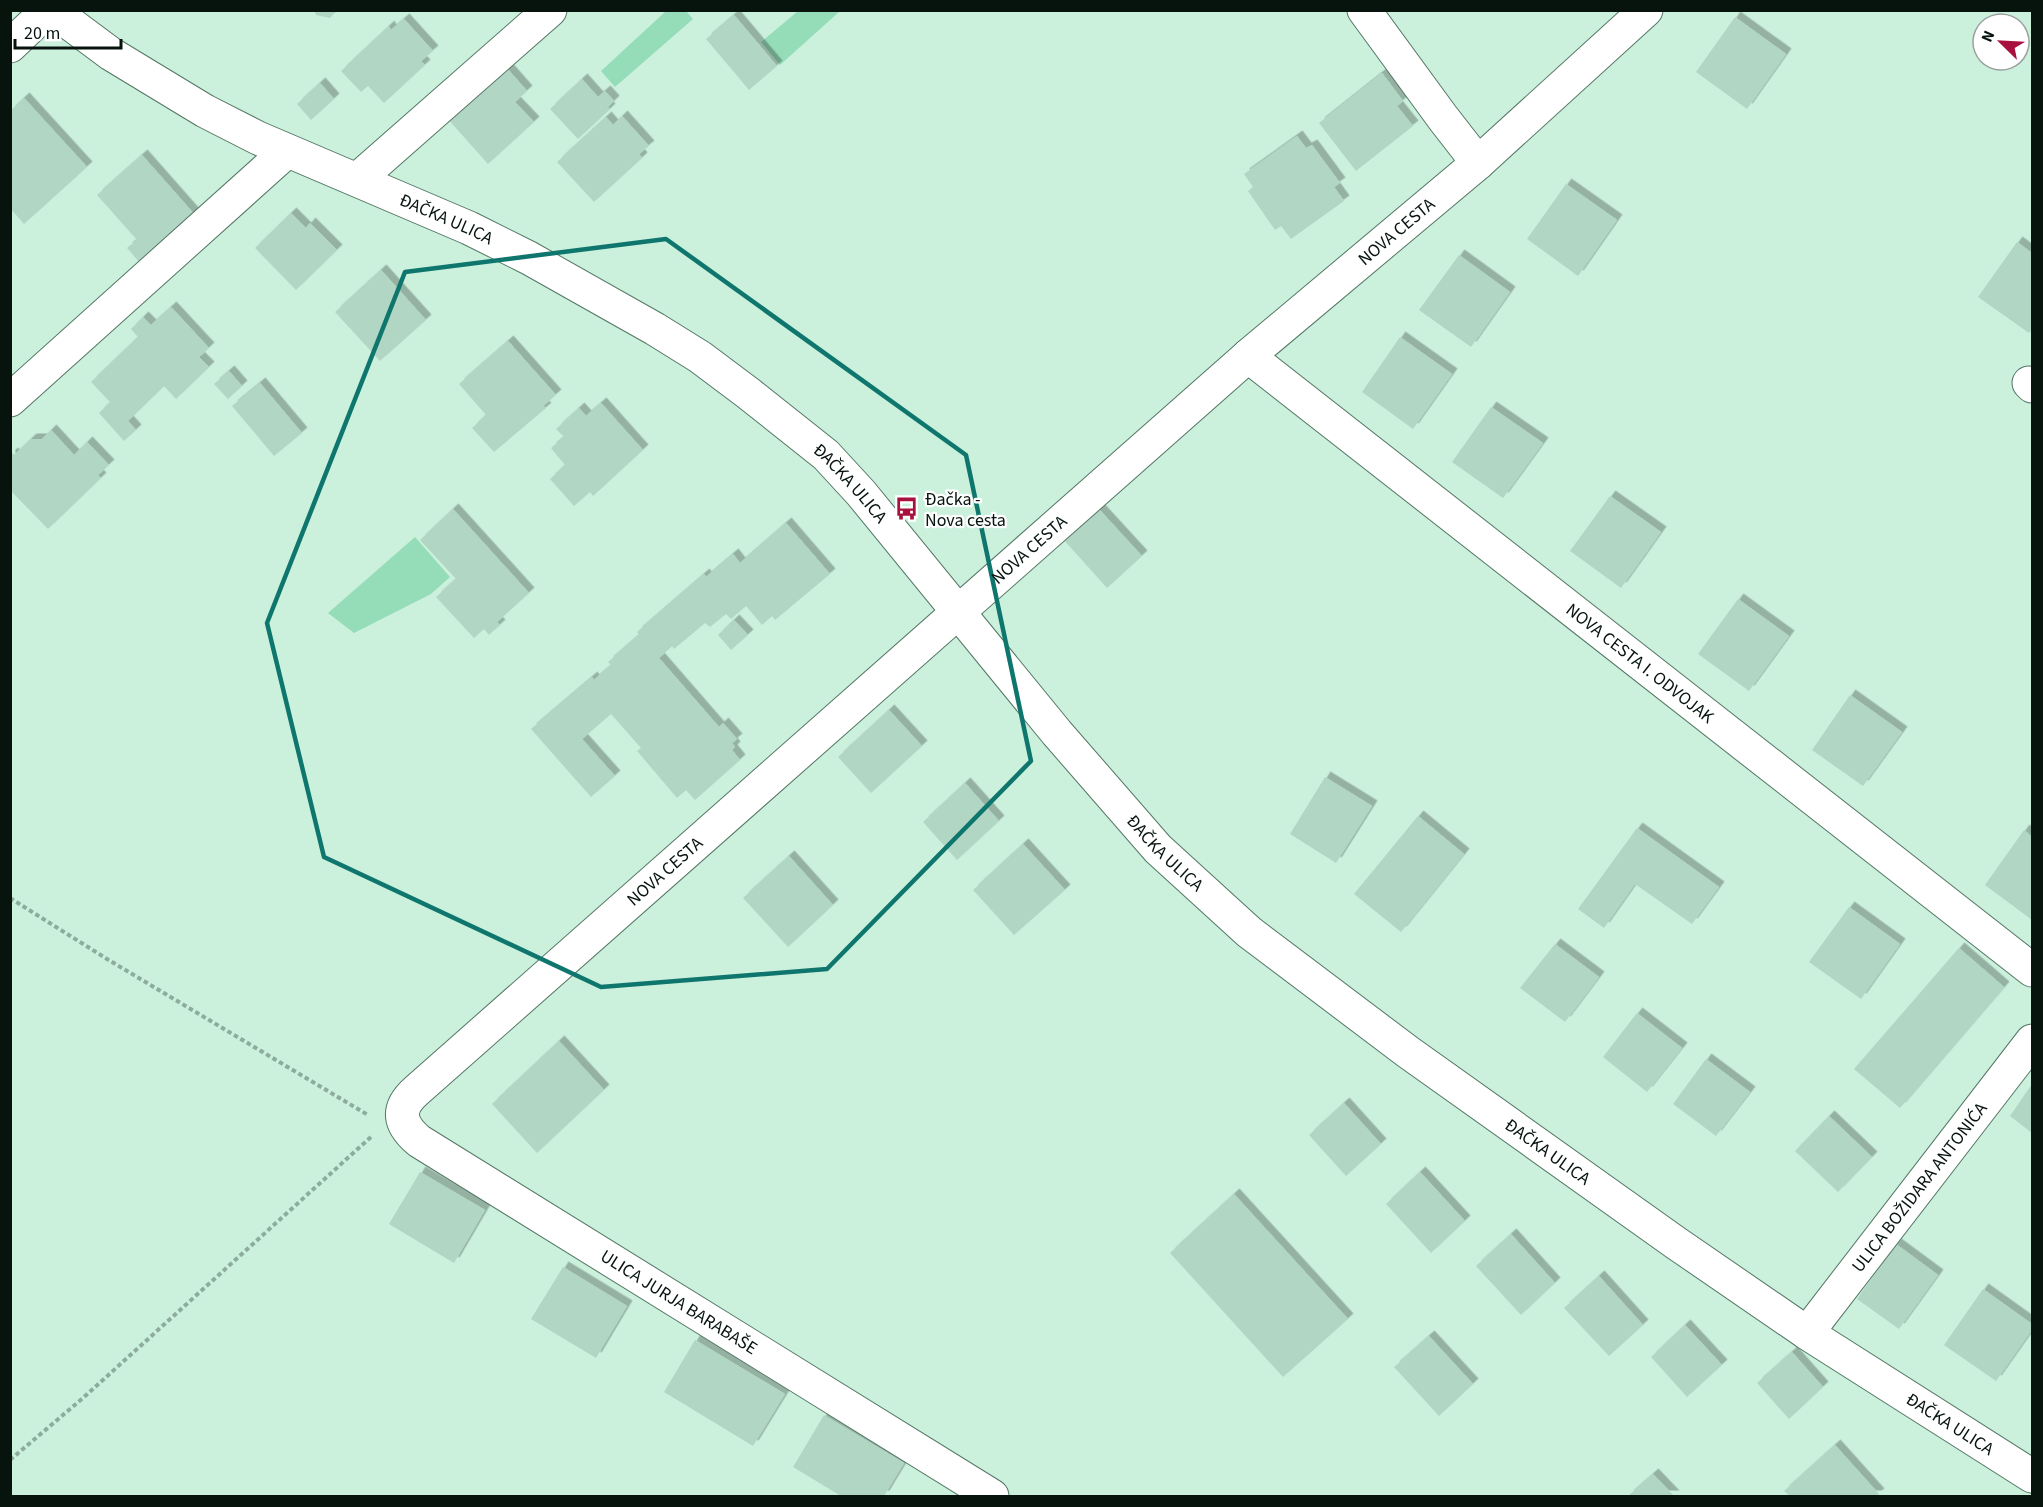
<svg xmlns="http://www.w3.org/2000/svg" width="2043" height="1507" font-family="'Source Sans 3',sans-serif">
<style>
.green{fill:#95dcb9}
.building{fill:#b1d6c3;filter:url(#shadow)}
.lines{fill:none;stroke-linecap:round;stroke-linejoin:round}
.minor-casing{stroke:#547665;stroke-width:35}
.path{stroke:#8eac9d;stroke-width:4;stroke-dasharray:4.5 3;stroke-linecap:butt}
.minor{stroke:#fff;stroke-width:33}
.marked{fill:none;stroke:#0f766e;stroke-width:4.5;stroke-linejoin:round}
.labels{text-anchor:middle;stroke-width:4.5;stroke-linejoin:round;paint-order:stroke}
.street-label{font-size:18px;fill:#07140e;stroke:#fff}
.poi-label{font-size:18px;fill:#07140e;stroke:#fff;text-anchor:start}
</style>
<defs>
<filter id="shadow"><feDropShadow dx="5.5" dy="-5.5" stdDeviation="0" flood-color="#0004"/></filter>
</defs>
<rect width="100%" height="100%" fill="#cbf1dd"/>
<path class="green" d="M666,11H686L693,19L615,87L601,71Z
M838,11L839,12L780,65L761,42L798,11Z
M415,537L450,577L431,594L354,633L328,613Z"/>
<path class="building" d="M314,10H337L330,18L316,15Z
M734,15L777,66L749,90L706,39Z
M1735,17L1786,54L1747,109L1696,72Z
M404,19L433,51L421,61L425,65L384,103L368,86L361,92L341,71L389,26L391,30Z
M505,66L527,91L515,102L534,122L488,164L447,118Z
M1382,73L1403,101L1397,106L1413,126L1356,171L1319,123Z
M582,79L598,97L605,91L614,101L608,107L610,109L578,139L550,109Z
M320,83L334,99L311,120L297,104Z
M24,98L87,167L24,224L10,208V111Z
M622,116L649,146L639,154L642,158L594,202L557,162L606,117L613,125Z
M1297,136L1306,148L1312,145L1340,183L1334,187L1344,201L1291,239L1281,226L1275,230L1248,191L1253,187L1244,174Z
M142,155L195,215L140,263L127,248L137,240L97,195Z
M1566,184L1617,220L1578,276L1527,239Z
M291,213L306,228L310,223L337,250L296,290L255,248Z
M2017,242L2032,253V329L2029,333L1978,297Z
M1459,255L1510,292L1471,347L1419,310Z
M381,270L426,320L380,361L335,312Z
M171,307L209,348L199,357L209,367L176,399L164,386L128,421L136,430L124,441L99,413L110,402L91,382L138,337L131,329L143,317L151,325Z
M1400,337L1452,374L1413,429L1362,392Z
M508,341L556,395L543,406L546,408L494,452L472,428L486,415L459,384Z
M229,371L242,386L228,399L214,384Z
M260,383L302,433L274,456L232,406Z
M601,403L643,450L593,496L590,492L574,506L550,479L565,465L551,448L564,437L556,429L579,408L586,416Z
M1491,407L1543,443L1503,498L1452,462Z
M51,430L74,455L87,442L109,465L98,475L101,478L48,529L10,490V455L13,453L14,455L31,439H42Z
M1610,496L1661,532L1621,588L1570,551Z
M1097,507L1142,556L1107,588L1063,539Z
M453,509L529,593L497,622L500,625L489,635L484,629L474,638L436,597L456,579L420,540Z
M786,523L830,574L775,620L772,616L762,625L746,606L731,619L726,614L710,627L705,623L674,649L672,646L659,658L719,727L723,723L737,739L732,743L735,747L732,750L740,760L695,800L686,790L677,798L637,751L641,748L611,714L582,739L615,776L591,797L531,729L592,677L594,680L611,665L608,662L639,635L637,632L704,574L706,577L733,554L740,563Z
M1738,599L1789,636L1749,691L1698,654Z
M734,620L748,635L731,650L718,635Z
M1850,695L1902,732L1863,786L1812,750Z
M889,710L922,746L871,793L838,757Z
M1325,777L1372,806L1336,863L1290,834Z
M965,783L999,821L957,860L923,822Z
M1418,816L1464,854L1401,932L1354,894Z
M1637,828L1719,887L1692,924L1635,884L1604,928L1578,909Z
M2024,830L2032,837V920L1985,885Z
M1023,844L1065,890L1014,935L973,890Z
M789,856L833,905L788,947L743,898Z
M1849,907L1900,944L1861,999L1809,962Z
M1555,944L1599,977L1565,1022L1520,988Z
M1959,948L2004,987L1900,1108L1854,1069Z
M1637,1013L1682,1048L1647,1092L1603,1057Z
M559,1041L604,1090L537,1153L492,1104Z
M1706,1059L1750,1092L1716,1136L1673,1104Z
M2032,1084V1133L2010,1116Z
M1344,1103L1381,1144L1346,1176L1309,1135Z
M1829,1116L1872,1157L1838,1192L1795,1151Z
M420,1172L485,1210L454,1263L389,1224Z
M1420,1172L1465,1221L1431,1253L1386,1204Z
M1234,1194L1348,1319L1283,1377L1170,1253Z
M1511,1234L1555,1283L1521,1315L1476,1266Z
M1896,1244L1938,1275L1899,1329L1857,1299Z
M563,1267L627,1306L596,1358L531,1319Z
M1599,1276L1643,1325L1609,1356L1564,1308Z
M1983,1289L2032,1324V1330L1996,1381L1944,1345Z
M1685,1325L1722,1365L1687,1397L1651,1357Z
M1429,1336L1473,1384L1439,1416L1394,1367Z
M695,1340L785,1394L753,1446L664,1392Z
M1792,1352L1823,1387L1789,1419L1757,1383Z
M824,1415L904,1463L884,1496H841L793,1467Z
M1835,1445L1879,1494L1876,1496H1790L1784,1491Z
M1653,1474L1674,1496H1628Z"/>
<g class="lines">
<defs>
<g id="minor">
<path id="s1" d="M52,10L111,54L205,111L258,138L469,228L529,258L655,329L700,357L748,393L826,455L861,493L1057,733L1158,849L1249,932L1408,1052L1676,1243L1807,1333L2032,1476"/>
<path d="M1364,10L1443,118L1478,163"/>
<path d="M10,46L48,10"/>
<path d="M358,179L550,10"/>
<path id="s2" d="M1248,356L2032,970"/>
<path d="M2029,383L2032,386"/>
<path d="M10,400L287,151"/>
<path id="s3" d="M1807,1333L2032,1041"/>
<path id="s4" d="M992,1496L419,1141C399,1124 396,1109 416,1091L1248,356L1478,163L1646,10"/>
</g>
</defs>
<use href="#minor" class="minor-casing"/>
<path class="path" d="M10,898L107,959L368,1115
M10,1460L83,1398L372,1136"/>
<use href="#minor" class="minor"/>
</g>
<path class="marked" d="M666,239L966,455L1031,761L827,969L601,987L324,857L267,623L405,272Z"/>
<defs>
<symbol id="bus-bare" viewBox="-9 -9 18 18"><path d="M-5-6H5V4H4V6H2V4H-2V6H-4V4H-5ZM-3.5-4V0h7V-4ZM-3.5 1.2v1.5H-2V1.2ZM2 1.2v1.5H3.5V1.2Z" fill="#a8113e" stroke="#fff" stroke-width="2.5" paint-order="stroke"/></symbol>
</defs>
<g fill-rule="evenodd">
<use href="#bus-bare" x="890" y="492" width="33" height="33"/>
</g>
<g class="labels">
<g class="street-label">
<text dy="6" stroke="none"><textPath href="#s1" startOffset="448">ĐAČKA ULICA</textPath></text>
<text dy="6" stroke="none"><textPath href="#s4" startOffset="2038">NOVA CESTA</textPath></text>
<text dy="6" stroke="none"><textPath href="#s1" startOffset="934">ĐAČKA ULICA</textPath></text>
<text dy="6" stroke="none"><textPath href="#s4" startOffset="1552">NOVA CESTA</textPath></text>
<text dy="6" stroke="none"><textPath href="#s2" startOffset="498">NOVA CESTA I. ODVOJAK</textPath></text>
<text dy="6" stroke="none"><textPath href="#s1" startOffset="1420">ĐAČKA ULICA</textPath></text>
<text dy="6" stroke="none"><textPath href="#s4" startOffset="1066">NOVA CESTA</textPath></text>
<text dy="6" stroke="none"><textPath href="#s1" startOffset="1906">ĐAČKA ULICA</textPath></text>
<text dy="6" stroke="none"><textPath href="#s3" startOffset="184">ULICA BOŽIDARA ANTONIĆA</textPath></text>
<text transform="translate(679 1302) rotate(32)" y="6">ULICA JURJA BARABAŠE</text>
<text dy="6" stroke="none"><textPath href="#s1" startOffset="2392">ĐAČKA ULICA</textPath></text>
</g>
<g class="poi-label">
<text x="925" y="505">Đačka -<tspan x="925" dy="21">Nova cesta</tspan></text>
</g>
</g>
<rect width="2043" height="1507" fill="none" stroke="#07140e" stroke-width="24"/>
<g transform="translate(2001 42) rotate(294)"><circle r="28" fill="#ffffff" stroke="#9ca19f" stroke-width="1.5"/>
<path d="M0-4.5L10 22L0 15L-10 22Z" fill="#a8113e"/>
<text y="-9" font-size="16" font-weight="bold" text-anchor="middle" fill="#07140e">N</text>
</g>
<path d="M15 39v9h106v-9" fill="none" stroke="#07140e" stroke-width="3"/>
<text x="24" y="39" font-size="18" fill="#07140e" stroke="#ffffff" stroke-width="4.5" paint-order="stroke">20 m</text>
</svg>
